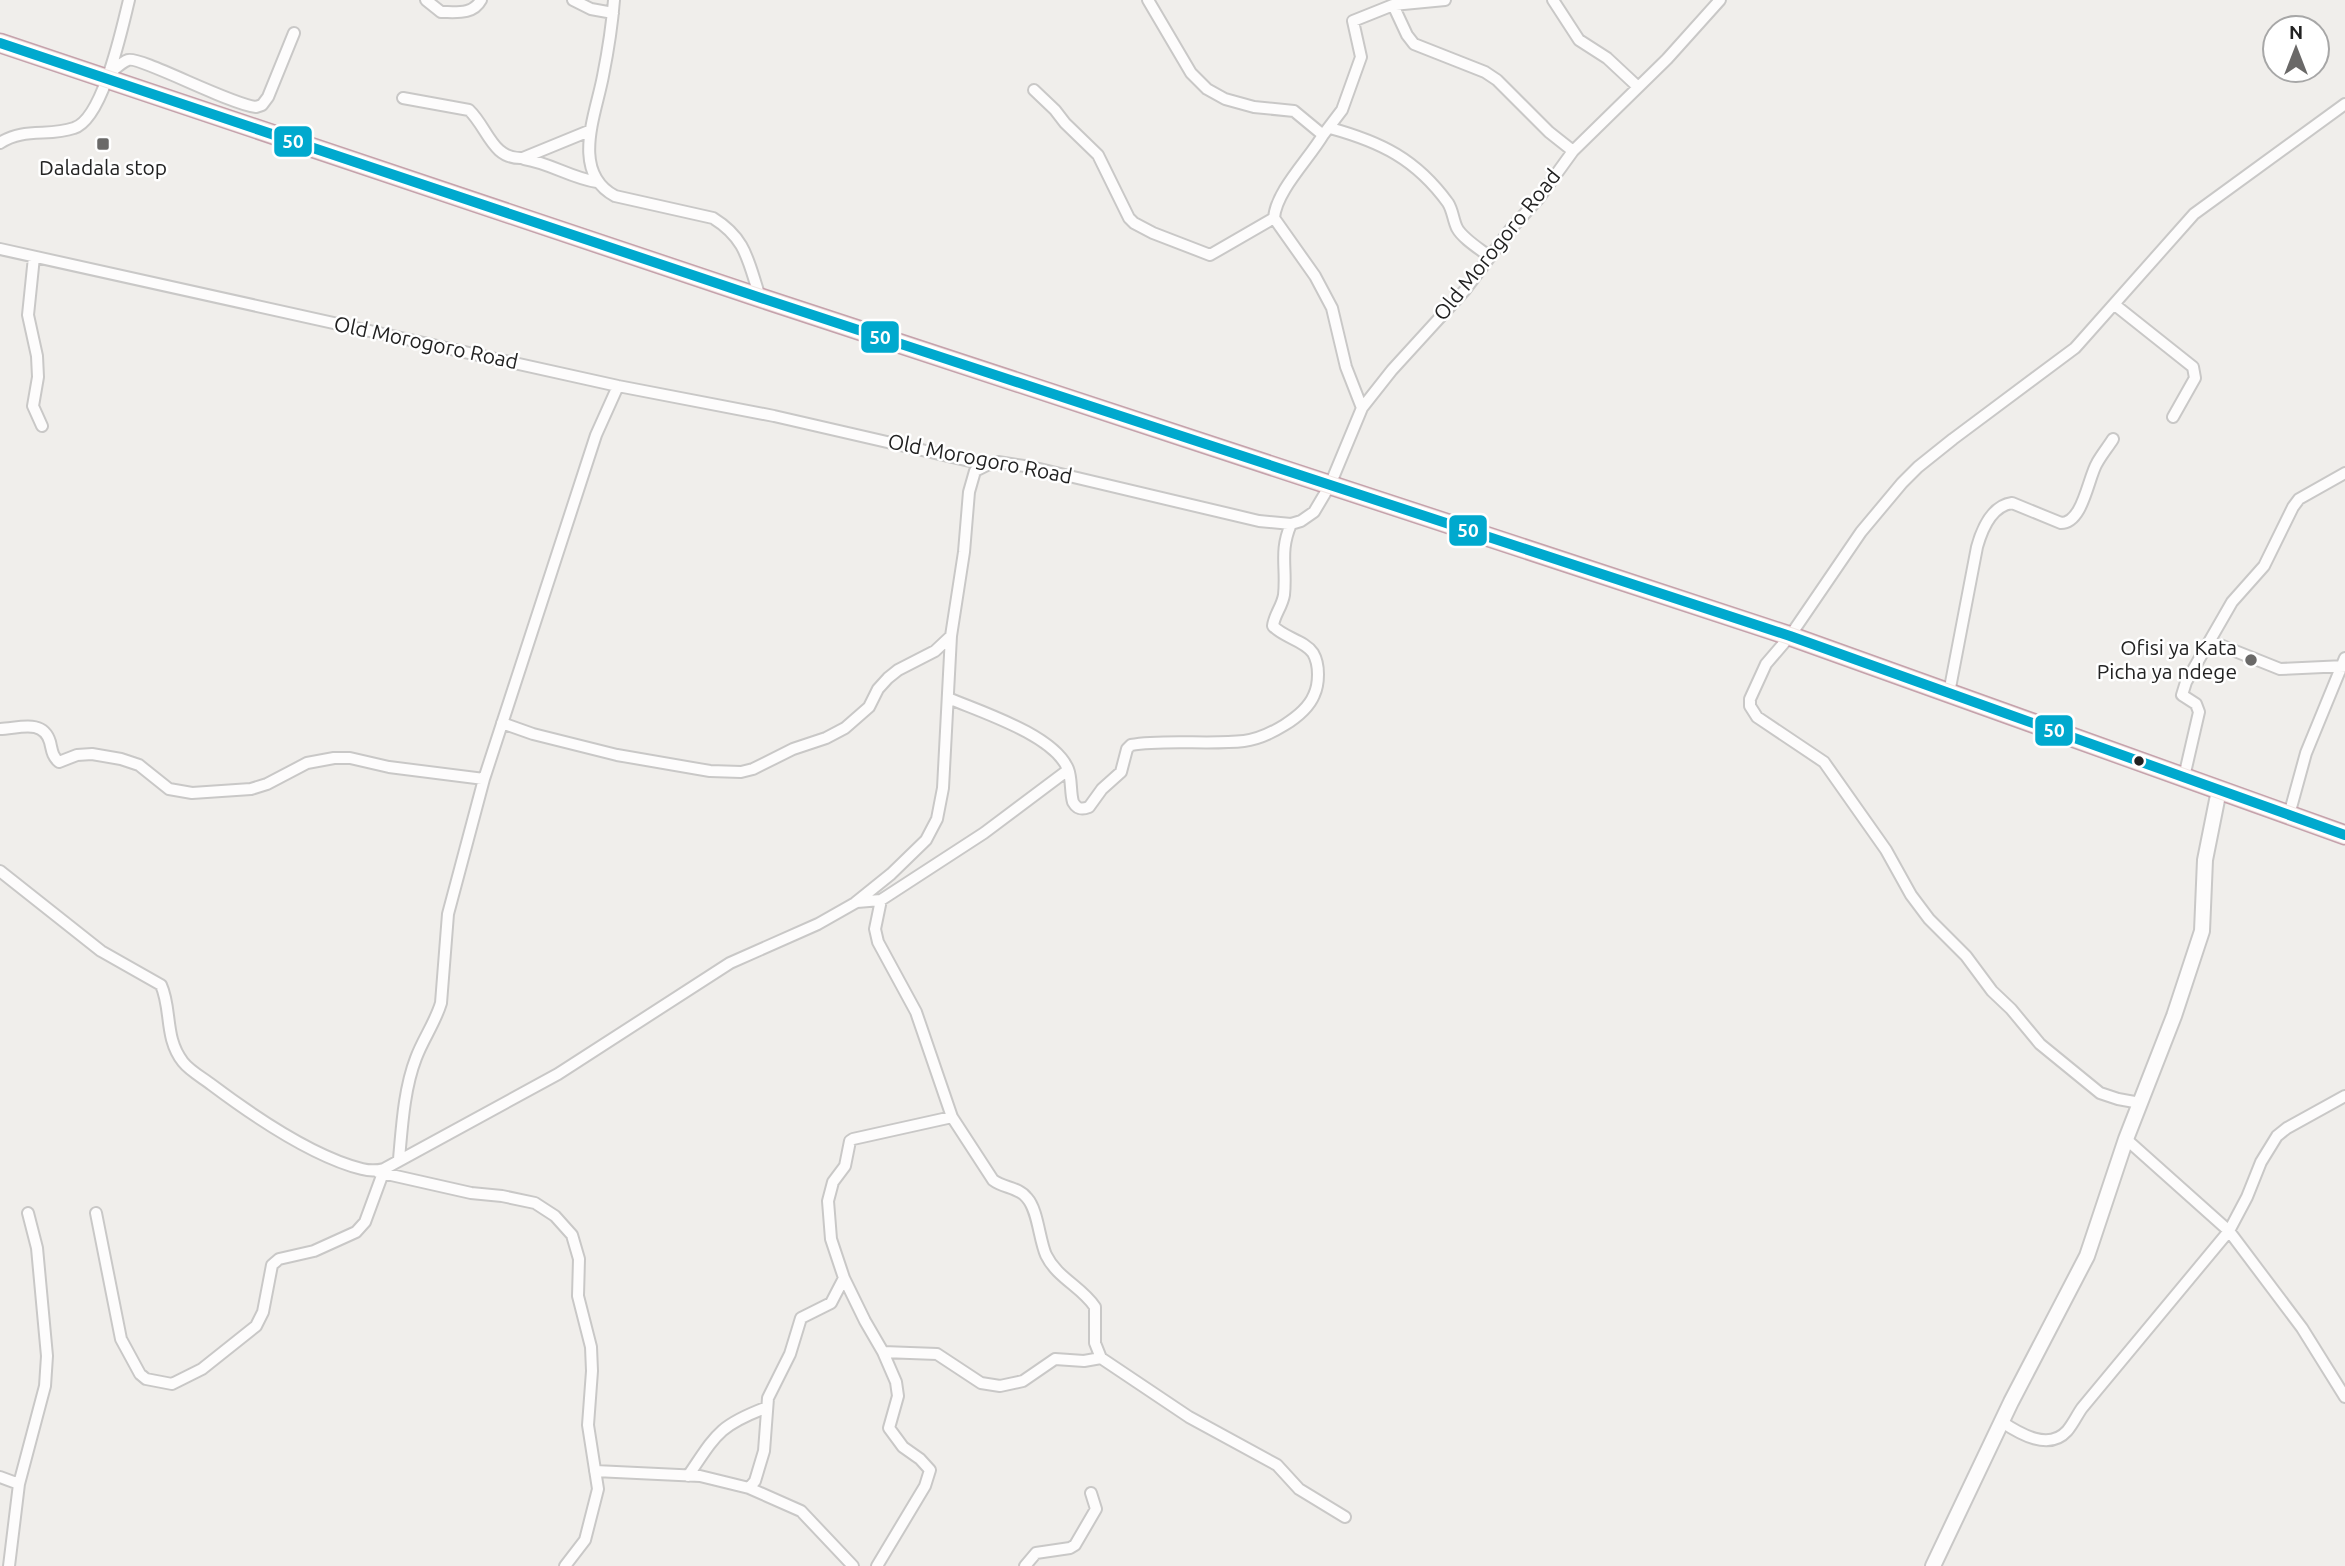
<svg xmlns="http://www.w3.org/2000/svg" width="2345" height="1566" font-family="Ubuntu,sans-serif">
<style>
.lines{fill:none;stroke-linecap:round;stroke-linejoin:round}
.minor-casing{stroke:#c9c8c7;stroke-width:14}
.tertiary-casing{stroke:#c9c8c7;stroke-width:18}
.trunk-casing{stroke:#c5a2ac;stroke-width:21}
.minor{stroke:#fdfcfc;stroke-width:10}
.tertiary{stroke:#fdfcfc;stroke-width:14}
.trunk{stroke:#f0e6e4;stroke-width:18}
.bus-1-casing{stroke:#fff;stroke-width:16}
.bus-1{stroke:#00a9ce;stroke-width:10}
.poi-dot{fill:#6a6968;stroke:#fff;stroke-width:2.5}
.bus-dot{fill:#222;stroke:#fff;stroke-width:2.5}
.labels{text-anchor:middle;stroke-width:5;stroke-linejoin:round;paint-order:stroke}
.poi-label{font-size:21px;fill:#222;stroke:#fff}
.street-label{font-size:21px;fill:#222;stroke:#fff}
.line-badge{stroke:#fff;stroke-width:2.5}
.badge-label{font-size:19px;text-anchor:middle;font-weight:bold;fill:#fff}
</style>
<rect width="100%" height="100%" fill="#f0eeeb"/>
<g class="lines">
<defs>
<path id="minor" d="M426,0L441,12C456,12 473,15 481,0
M573,0L591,9L613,13
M614,0C612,26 608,51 603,76C596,114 570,172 615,196L713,218C747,239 748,262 760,297
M1148,0L1191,73L1207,89L1225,99L1254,107L1294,111L1323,135C1309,159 1276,191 1274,218L1315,276L1332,308L1346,367L1362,408
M1553,0L1579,40L1607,58L1637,86
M1393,5L1407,35L1414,44L1485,72L1497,80L1549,132L1573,151
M110,73C115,69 122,62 128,60C140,56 229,104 256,107L262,105L268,97L294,33
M1034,90L1055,110L1065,123L1098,155L1129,218L1134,223L1153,233L1210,255L1274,218
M403,98L469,110C488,128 492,160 523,158L589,131
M1330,128C1381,142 1416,159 1448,203C1453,211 1453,220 1457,228C1463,239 1480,249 1490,257
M1323,135L1342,110L1361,57L1353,21L1393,5L1445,0
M0,143C24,127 49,137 74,128C103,119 122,28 129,0
M524,159C550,163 571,178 597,182
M0,249L618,386L774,416L987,465L998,462L1031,467L1259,521L1291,524L1301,521L1314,512L1330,485L1362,408L1392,370L1465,290L1510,230L1539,198L1573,151L1667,59L1720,0
M34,257L28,315L37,356L38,377L33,406L42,426
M2115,305L2193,367L2195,378L2173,417
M2210,641L2280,669L2345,666
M1949,693L1977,547C1982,529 1991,506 2012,503L2061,523C2083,523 2088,478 2097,463C2102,454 2108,447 2113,439
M948,698C981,712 1054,735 1068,769C1072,779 1070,792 1073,802C1077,809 1081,810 1089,807L1102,789L1121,772L1127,749L1131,745C1164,739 1209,745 1244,741C1267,738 1305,717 1314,695C1319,684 1320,665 1313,653C1304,640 1284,638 1273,626C1274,615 1282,607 1284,595C1287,567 1279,552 1291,524
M502,723L533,734L617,755L710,771L741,772L753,769L793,749L826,738L845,728L869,707L878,689L888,678L898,670L935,651L951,636
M0,729C17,729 43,718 50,742C52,750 52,756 59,762L77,755L92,754L121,759L139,765L169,789L192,793L251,789L267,784L307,763L334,758H350L389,767L484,779
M2184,777L2199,712L2196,704L2182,695L2186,682L2232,602L2264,566L2293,507L2299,499L2345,473
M2289,815L2306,753L2345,658
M0,871L101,951L161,985C172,1009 164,1038 183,1062C190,1071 203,1078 212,1085C252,1115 314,1157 362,1169C370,1171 376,1171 384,1169L558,1074L730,963L818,924L855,903L891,874L926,840L937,819L943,788L951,636L964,552L969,492L975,471L987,465
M881,900L875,929L878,942L916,1012L952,1117L993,1180C1003,1188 1019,1187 1027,1198C1038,1210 1039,1239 1046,1255C1057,1278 1082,1287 1095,1307V1343L1101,1358L1189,1417L1277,1465L1299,1489L1345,1517
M857,902L881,900L984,833L1068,770
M2140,1103L2118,1099L2100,1093L2040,1044L2011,1009L1992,991L1966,956L1929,919L1911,895L1886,850L1824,762L1757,717L1750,706V699L1766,664L1790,636L1861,532L1902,483L1918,467L1953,439L2075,348L2194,214L2345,104
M2126,1139L2229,1231L2302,1328L2345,1397
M399,1159C402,1126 404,1089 416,1058C423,1039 435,1023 441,1003L448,914L484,779L596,435L618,386
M378,1172L471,1193L502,1196L535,1203L555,1216L572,1235L579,1259L578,1296L591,1347L592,1371L588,1425L598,1489L585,1540L565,1566
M96,1213L121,1339L140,1374L146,1379L172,1384L202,1369L256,1326L263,1312L272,1265L279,1259L314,1251L356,1232L365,1222L383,1173
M844,1278L865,1321L883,1352L896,1382L898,1396L889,1428L903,1447L920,1459L930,1470L925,1486L877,1566
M883,1352L937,1354L981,1383L1000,1386L1023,1381L1055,1359L1084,1361L1101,1358
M2002,1422C2020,1434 2049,1451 2067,1431C2073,1424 2077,1415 2082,1408L2229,1231L2247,1197L2261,1162L2277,1136L2287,1128L2345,1096
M595,1471L700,1476L749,1488L801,1511L853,1566
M688,1476C716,1435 718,1426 765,1408
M0,1477L19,1484
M749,1488L755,1481L764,1451L768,1398L790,1354L801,1318L831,1303L844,1278L831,1239L828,1201L833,1182L845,1166L850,1141L853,1139L952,1117
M9,1566L19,1484L45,1386L47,1356L37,1248L28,1213
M1025,1566L1036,1553L1070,1548L1075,1545L1096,1509L1091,1493"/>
<path id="tertiary" d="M1933,1566L2011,1402L2087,1256L2126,1139L2174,1016L2202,931L2205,860L2219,790"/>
<path id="trunk" d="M0,43L761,298L1790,636L2345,835"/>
</defs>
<use href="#minor" class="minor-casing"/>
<use href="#tertiary" class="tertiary-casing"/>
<use href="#trunk" class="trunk-casing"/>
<use href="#minor" class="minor"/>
<use href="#tertiary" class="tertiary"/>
<use href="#trunk" class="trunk"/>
<defs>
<path id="bus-1" d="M0,43L761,298L1790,636L2345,835"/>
</defs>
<use href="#bus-1" class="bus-1-casing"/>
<use href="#bus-1" class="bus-1"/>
</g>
<g class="poi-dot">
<rect x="96" y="137" width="14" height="14" rx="3.5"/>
<circle cx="2251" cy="660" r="7"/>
</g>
<circle class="bus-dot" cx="2139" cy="761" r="6"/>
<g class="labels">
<g class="poi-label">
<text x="103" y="175">Daladala stop</text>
<text x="2237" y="655" text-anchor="end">Ofisi ya Kata<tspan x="2237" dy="24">Picha ya ndege</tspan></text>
</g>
<g class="street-label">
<text transform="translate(1497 245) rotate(-51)" y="7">Old Morogoro Road</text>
<text transform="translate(426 343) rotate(12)" y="7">Old Morogoro Road</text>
<text transform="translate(980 459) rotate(11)" y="7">Old Morogoro Road</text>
</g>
</g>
<g class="line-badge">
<rect x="273" y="125" width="40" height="33" rx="7" fill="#00a9ce"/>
<rect x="860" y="320" width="40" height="34" rx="7" fill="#00a9ce"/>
<rect x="1448" y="514" width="40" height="33" rx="7" fill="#00a9ce"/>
<rect x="2034" y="714" width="40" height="33" rx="7" fill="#00a9ce"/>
</g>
<g class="badge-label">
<text x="293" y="148">50</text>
<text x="880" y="344">50</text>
<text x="1468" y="537">50</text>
<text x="2054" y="737">50</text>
</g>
<g transform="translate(2296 49)"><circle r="33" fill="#ffffff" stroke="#a7a7a7" stroke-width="2"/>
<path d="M0-5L12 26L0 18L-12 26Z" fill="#6a6968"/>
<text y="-10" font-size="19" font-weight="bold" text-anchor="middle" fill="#222222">N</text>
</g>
</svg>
